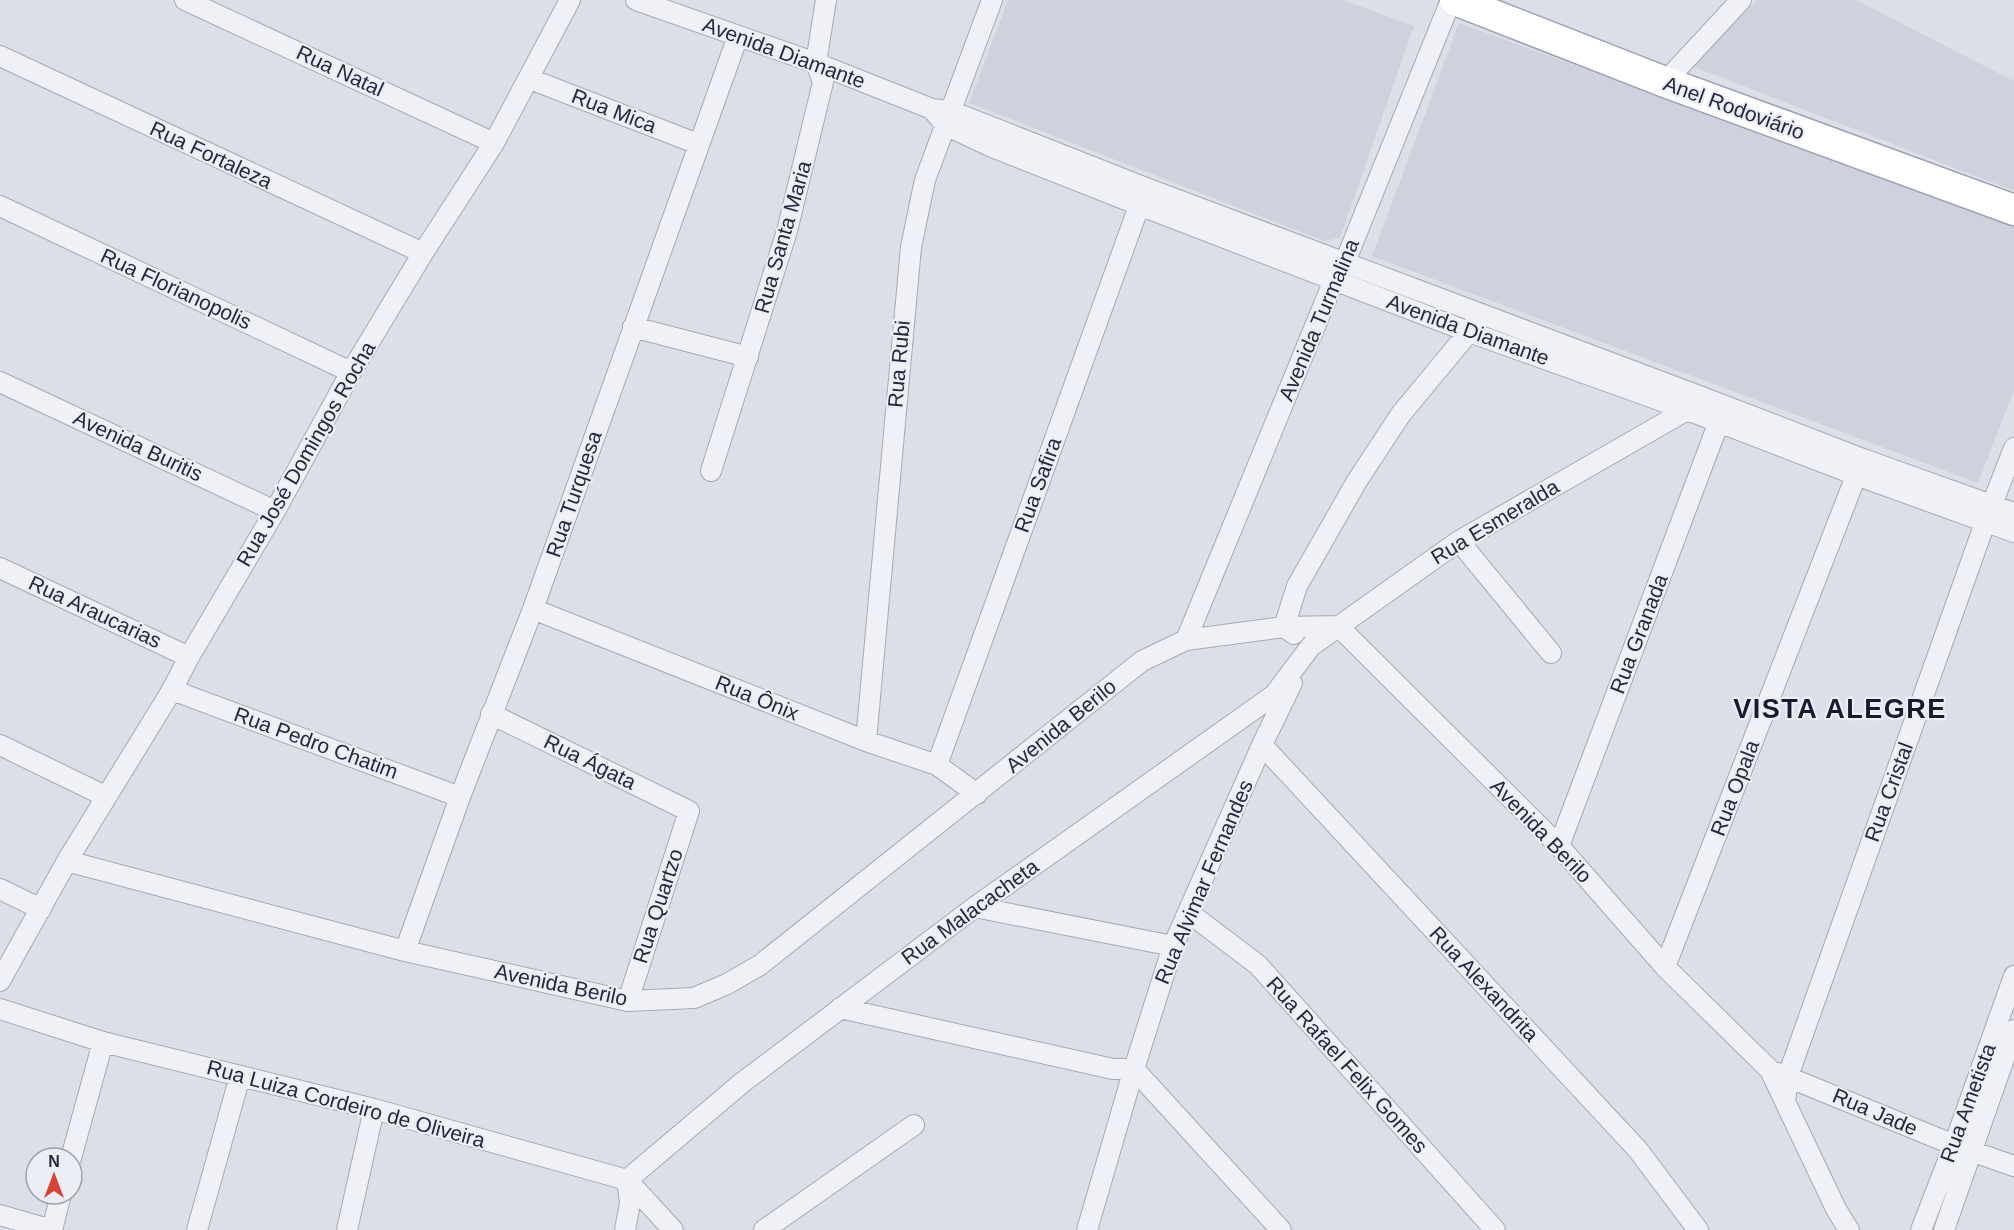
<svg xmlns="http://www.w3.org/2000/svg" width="2014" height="1230" font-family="Helvetica,sans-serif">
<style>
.built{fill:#cfd1dd}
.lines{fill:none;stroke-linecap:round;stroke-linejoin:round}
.street-casing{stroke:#a6a8b6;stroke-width:22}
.primary-casing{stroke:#9ba0b5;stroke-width:33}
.street{stroke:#f0f1f6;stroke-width:20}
.primary{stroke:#fff;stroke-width:30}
.labels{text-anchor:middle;stroke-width:4.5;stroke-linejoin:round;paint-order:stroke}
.street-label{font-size:21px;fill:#252940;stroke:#eceef6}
.district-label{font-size:27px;font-weight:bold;letter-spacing:1.5px;fill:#181b30;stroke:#eceef6}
</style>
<rect width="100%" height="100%" fill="#dddfe8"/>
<path class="built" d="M1008,0H1343L1414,26L1340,238L1324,241L969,103Z
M1757,0H1856L2014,81V191L1692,66Z
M1459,23L2014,225V390L1978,483L1372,256Z"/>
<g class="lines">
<defs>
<path id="street" d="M185,0L494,143
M636,0L816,63L932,109L951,111L1146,188L1702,397L1863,459L2014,513
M0,56L423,253
M530,79L698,144
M1665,82L1741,0
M932,109L945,125L992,147L1139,205L1469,332L1687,410L1856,475L2014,532
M0,206L351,372
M633,327L748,357
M0,382L275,511
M711,471L787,231L823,82L816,63L826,0
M1459,541L1551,653
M0,568L189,657
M533,609L866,741L937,765L977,794
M1294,634L1284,627L1297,586L1357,481L1401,414L1469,332L1475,323
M1186,640L1334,280L1345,262L1451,0
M172,690L460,797
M491,714L689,811L628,1001
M866,741L911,247L925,180L992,0
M0,745L105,796
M1262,745L1638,1150L1698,1230
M937,765L1143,195
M1559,846L1723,411
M67,861L405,951L628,1001L694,998L727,984L760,965L1142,661L1186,640L1284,627L1338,626L1559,846L1665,967L1770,1070L1836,1209L1849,1230
M0,889L41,909
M975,907L1173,946
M1188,912L1258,965L1495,1230
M405,951L460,797L533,609L738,36
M1665,967L1861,463
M0,981L67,861L172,690L189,657L275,511L351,372L423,253L494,143L570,0
M840,1008L1113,1069H1134L1281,1230
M0,1009L103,1042L374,1109L627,1180L673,1230
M1778,1073L1954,1145L2014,1166
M1785,1102L1788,1076L1986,520L2014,448
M71,1158L103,1042
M627,1180L743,1082L975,907L1274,695L1311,646L1459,541L1687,410L1702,397
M0,1215L52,1230
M52,1230L61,1194
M197,1230L240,1076
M347,1230L374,1109
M625,1230L630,1203L627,1180
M764,1230L914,1125
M1087,1230L1134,1069L1173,946L1262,745L1292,683
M1921,1230L1954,1145L2014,976
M1944,1230L2014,1030"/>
<path id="primary" d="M1455,0L1665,82L2014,210"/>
</defs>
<use href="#street" class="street-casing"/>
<use href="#primary" class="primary-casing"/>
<use href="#street" class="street"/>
<use href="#primary" class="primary"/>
</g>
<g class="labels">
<g class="street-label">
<text transform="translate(784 53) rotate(20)" y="7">Avenida Diamante</text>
<text transform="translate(340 71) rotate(25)" y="7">Rua Natal</text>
<text transform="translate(1734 108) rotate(20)" y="7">Anel Rodoviário</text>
<text transform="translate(614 111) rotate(21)" y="7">Rua Mica</text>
<text transform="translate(211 155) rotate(25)" y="7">Rua Fortaleza</text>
<text transform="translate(783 237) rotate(-74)" y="7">Rua Santa Maria</text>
<text transform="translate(176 289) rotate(25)" y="7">Rua Florianopolis</text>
<text transform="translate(1319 320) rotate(-67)" y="7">Avenida Turmalina</text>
<text transform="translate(1468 330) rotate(20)" y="7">Avenida Diamante</text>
<text transform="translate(899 364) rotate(-85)" y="7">Rua Rubi</text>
<text transform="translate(138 446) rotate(25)" y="7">Avenida Buritis</text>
<text transform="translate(306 454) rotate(-60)" y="7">Rua José Domingos Rocha</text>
<text transform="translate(1038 485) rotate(-70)" y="7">Rua Safira</text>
<text transform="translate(574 494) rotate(-71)" y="7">Rua Turquesa</text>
<text transform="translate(1495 522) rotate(-31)" y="7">Rua Esmeralda</text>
<text transform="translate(95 612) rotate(25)" y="7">Rua Araucarias</text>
<text transform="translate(1639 634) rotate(-69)" y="7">Rua Granada</text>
<text transform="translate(757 698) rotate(22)" y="7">Rua Ônix</text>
<text transform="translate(1061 726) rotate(-39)" y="7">Avenida Berilo</text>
<text transform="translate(316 743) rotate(20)" y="7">Rua Pedro Chatim</text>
<text transform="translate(590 762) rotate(26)" y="7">Rua Ágata</text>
<text transform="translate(1735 788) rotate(-69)" y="7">Rua Opala</text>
<text transform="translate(1889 792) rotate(-70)" y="7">Rua Cristal</text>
<text transform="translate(1541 831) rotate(46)" y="7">Avenida Berilo</text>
<text transform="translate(1204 882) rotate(-67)" y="7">Rua Alvimar Fernandes</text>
<text transform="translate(658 906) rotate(-72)" y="7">Rua Quartzo</text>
<text transform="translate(970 912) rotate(-36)" y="7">Rua Malacacheta</text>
<text transform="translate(1484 984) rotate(47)" y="7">Rua Alexandrita</text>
<text transform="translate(561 985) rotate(12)" y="7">Avenida Berilo</text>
<text transform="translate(1347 1065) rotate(48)" y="7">Rua Rafael Felix Gomes</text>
<text transform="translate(1968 1103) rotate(-70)" y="7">Rua Ametista</text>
<text transform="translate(346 1104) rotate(15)" y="7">Rua Luiza Cordeiro de Oliveira</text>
<text transform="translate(1875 1112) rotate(23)" y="7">Rua Jade</text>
</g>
<g class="district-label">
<text x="1840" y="718">VISTA ALEGRE</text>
</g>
</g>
<g transform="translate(54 1176)"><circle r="28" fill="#eceef6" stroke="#9c9fad" stroke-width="1.5"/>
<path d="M0-4.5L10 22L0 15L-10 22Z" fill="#d74238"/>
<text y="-9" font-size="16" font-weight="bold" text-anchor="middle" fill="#252940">N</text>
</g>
</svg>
